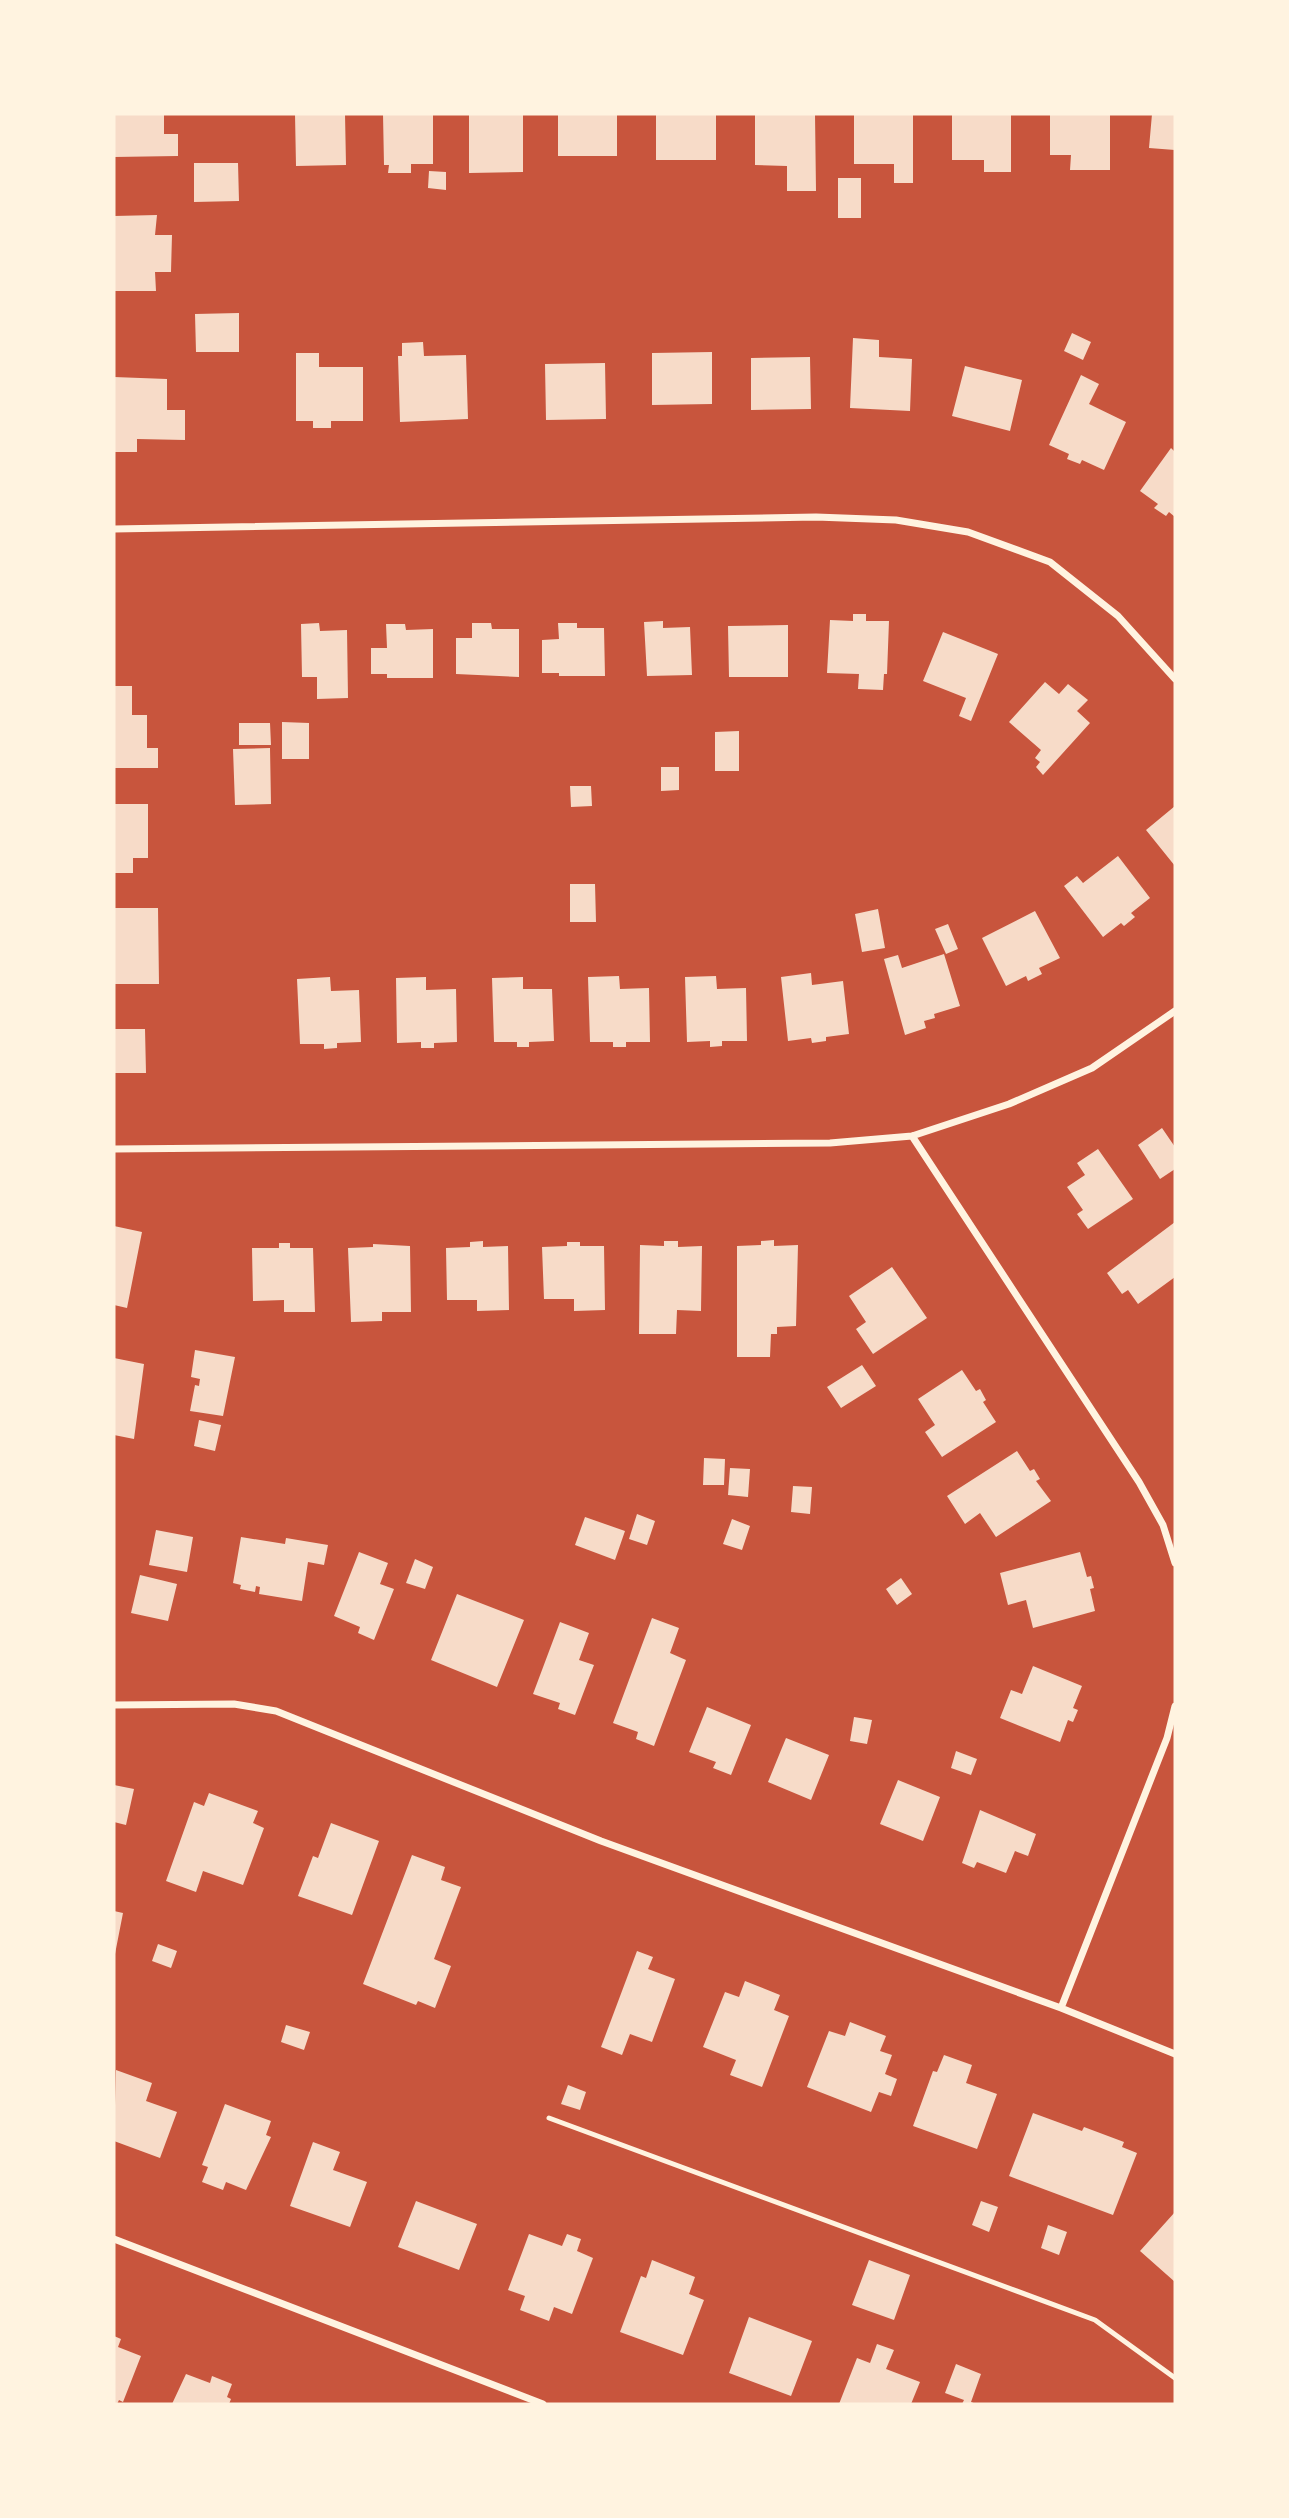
<svg xmlns="http://www.w3.org/2000/svg" width="1289" height="2518" font-family="'Nunito Sans',sans-serif">
<style>
.building{fill:#f7dbc8}
.lines{fill:none;stroke-linecap:round;stroke-linejoin:round}
.service{stroke:#fff3e0;stroke-width:5}
.minor{stroke:#fff3e0;stroke-width:7}
</style>
<rect width="100%" height="100%" fill="#c8553d"/>
<path class="building" d="M114,114H164V134H178V156L114,157Z
M295,114H345L346,165L296,166Z
M383,114H433V164H411V173H388L389,165H384Z
M469,114H523V172L469,173Z
M558,114H617V156H558Z
M656,114H716V160H656Z
M755,114H815L816,191H787V166L755,165Z
M854,114H913V183H894V164H854Z
M952,114H1011V172H984V160H952Z
M1050,114H1110V170H1070L1071,155H1050Z
M1152,114H1175V150L1149,148Z
M194,163H238L239,201L194,202Z
M429,171L446,172V190L428,188Z
M838,178H861V218H838Z
M157,215L155,235H172L171,272H155L156,291H114V216Z
M239,313V352H196L195,314Z
M1072,333L1091,342L1083,360L1064,351Z
M853,338L879,340V357L912,359L910,411L850,408Z
M423,342L424,356L466,355L468,419L400,422L398,356H402V343Z
M712,352V404L652,405V353Z
M296,353H319V367H363V421H331V428H313V421H296Z
M810,357L811,409L751,410V358Z
M605,363L606,419L546,420L545,364Z
M965,366L1022,380L1010,431L952,416Z
M1081,375L1099,384L1089,404L1126,422L1104,470L1082,460L1080,464L1067,459L1069,454L1049,445Z
M114,377L167,379V410H185V440L137,439V452H114Z
M1171,448L1175,452V517L1169,512L1166,516L1154,508L1158,504L1140,491Z
M853,614H866V621H889L887,674H884L883,690L858,689L859,674L827,673L830,620L853,621Z
M663,621V628L690,627L692,675L647,676L644,622Z
M319,623L320,631L347,630L348,698L317,699V677H302L301,624Z
M472,623H491L492,629H519V677L456,674V638H472Z
M558,623H577V628H604L605,676H559V673H542V640L559,639Z
M386,624H405L406,630L433,629V678H387V674H371V648H387Z
M788,625V677H729L728,626Z
M943,632L998,654L971,721L959,716L966,698L923,681Z
M1045,682L1059,694L1068,684L1088,700L1077,711L1090,723L1043,775L1036,767L1040,762L1035,758L1041,750L1009,722Z
M114,686H132V715H147V748H158V768H114Z
M282,722L309,723V759H282Z
M239,723H270L271,745H239Z
M739,731V771H715V732Z
M270,748L271,804L235,805L233,749Z
M661,767H679V790L661,791Z
M570,786H591L592,806L571,807Z
M114,804H148V858H133V873H114Z
M1175,806V866L1146,830Z
M1118,856L1150,898L1131,913L1135,917L1124,926L1121,923L1103,937L1064,886L1077,876L1083,883Z
M570,884H595L596,922H570Z
M114,908H158L159,984H114Z
M878,909L885,948L862,952L855,914Z
M1035,911L1060,958L1039,968L1042,974L1028,981L1026,976L1006,986L982,938Z
M948,924L958,949L946,954L935,929Z
M944,954L960,1006L934,1014L935,1018L924,1021L926,1028L905,1035L884,959L898,955L902,968Z
M811,973L812,985L843,981L849,1034L826,1037V1041L812,1043L811,1038L788,1041L781,977Z
M619,976L620,989L649,988L650,1042H626V1047H613V1042H590L588,977Z
M716,976L717,989L746,988L747,1041H722V1046L710,1047V1041L687,1042L685,977Z
M330,977L331,991L359,990L361,1042L337,1043V1048L324,1049V1044H300L297,979Z
M426,977V990L456,989L457,1042L434,1043V1048H421V1042L397,1043L396,978Z
M523,977V989H552L554,1041L529,1042V1047H517V1042H494L492,978Z
M114,1029H145L146,1073H114Z
M1162,1128L1175,1147V1169L1160,1179L1138,1145Z
M1098,1149L1133,1199L1088,1229L1077,1214L1083,1210L1067,1187L1085,1175L1077,1163Z
M1175,1222V1277L1138,1304L1128,1290L1122,1294L1107,1273Z
M114,1226L142,1232L127,1308L114,1305Z
M774,1240V1246L798,1245L796,1326L777,1327V1334H771L770,1357H737V1246L761,1245V1241Z
M483,1241V1247L508,1246L509,1310L477,1311V1300H447L446,1248L470,1247V1242Z
M664,1241H678V1247L702,1246L701,1311L677,1310L676,1334H639L640,1245L664,1246Z
M567,1242H580V1246H604L605,1310L574,1311V1299H544L542,1247L567,1246Z
M279,1243H290V1248H313L315,1312H284V1300L253,1301L252,1248H279Z
M373,1244L410,1246L411,1312H382V1321L351,1322L348,1248L373,1247Z
M892,1267L927,1318L873,1354L856,1329L866,1322L849,1296Z
M195,1350L235,1357L223,1416L190,1411L195,1385L199,1386L200,1379L191,1377Z
M114,1358L144,1364L134,1439L114,1435Z
M862,1365L876,1386L841,1408L827,1387Z
M962,1370L976,1391L980,1389L986,1400L983,1402L996,1422L942,1457L925,1432L935,1425L918,1399Z
M199,1420L221,1425L215,1451L194,1446Z
M1017,1451L1030,1471L1034,1469L1040,1479L1036,1481L1051,1501L996,1537L980,1513L965,1524L947,1496Z
M704,1458L725,1459L724,1485H703Z
M730,1468L750,1469L748,1497L728,1495Z
M793,1486L812,1487L810,1514L791,1512Z
M637,1514L655,1521L647,1545L629,1539Z
M585,1517L625,1531L615,1560L575,1545Z
M732,1519L750,1526L742,1550L723,1544Z
M156,1530L193,1537L187,1572L149,1565Z
M241,1537L285,1544L286,1538L328,1545L324,1565L308,1562L302,1601L259,1594L260,1587L256,1586L255,1592L240,1589L241,1585L233,1583Z
M359,1552L388,1563L380,1584L394,1589L374,1640L358,1633L360,1627L334,1616Z
M1080,1552L1087,1577L1091,1576L1094,1588L1090,1589L1095,1611L1033,1628L1026,1600L1008,1605L1000,1573Z
M415,1559L433,1567L425,1589L406,1583Z
M140,1575L177,1584L168,1621L131,1613Z
M901,1578L912,1594L897,1605L886,1589Z
M457,1594L524,1620L497,1687L431,1660Z
M652,1618L679,1628L670,1653L686,1660L654,1746L636,1739L638,1732L613,1723Z
M560,1622L589,1633L579,1660L594,1665L575,1715L558,1709L560,1703L533,1694Z
M1033,1666L1082,1686L1073,1708L1078,1710L1073,1722L1068,1720L1060,1742L1000,1718L1011,1690L1022,1694Z
M707,1707L751,1725L731,1775L713,1768L716,1762L689,1752Z
M854,1717L872,1720L867,1744L850,1741Z
M786,1738L829,1755L811,1800L768,1782Z
M956,1751L977,1759L971,1775L951,1768Z
M898,1780L940,1797L923,1841L880,1824Z
M114,1785L134,1789L126,1825L114,1822Z
M209,1793L258,1811L253,1823L264,1828L243,1885L203,1871L196,1892L166,1881L194,1802L204,1806Z
M980,1810L1036,1834L1028,1856L1015,1851L1006,1873L977,1862L974,1868L962,1863Z
M331,1823L379,1841L352,1915L298,1896L313,1856L318,1858Z
M412,1855L445,1867L441,1880L461,1887L434,1959L451,1966L435,2008L418,2001L416,2005L363,1984Z
M114,1911L123,1913L115,1954H114Z
M158,1944L177,1951L171,1968L152,1961Z
M637,1951L653,1957L648,1969L675,1979L652,2042L630,2034L622,2055L601,2047Z
M745,1981L780,1995L774,2010L789,2016L762,2087L730,2075L736,2060L703,2047L725,1992L739,1997Z
M850,2022L886,2036L880,2051L892,2055L885,2074L897,2079L891,2096L879,2092L871,2112L807,2087L829,2031L845,2036Z
M286,2025L310,2032L304,2050L281,2042Z
M944,2055L972,2065L966,2083L997,2094L977,2149L913,2126L933,2071L937,2072Z
M116,2070L152,2083L146,2101L177,2112L160,2158L114,2141Z
M568,2085L586,2092L580,2110L561,2104Z
M225,2104L271,2121L266,2135L271,2137L246,2190L226,2182L223,2190L202,2182L208,2167L202,2165Z
M1033,2113L1082,2131L1084,2127L1124,2142L1122,2147L1137,2153L1113,2215L1009,2176Z
M313,2142L340,2152L333,2170L367,2182L350,2227L290,2206Z
M416,2201L477,2224L459,2270L398,2247Z
M981,2201L998,2207L989,2232L972,2225Z
M1175,2212V2282L1140,2251Z
M1048,2225L1067,2232L1059,2255L1041,2248Z
M529,2234L562,2246L567,2234L581,2239L577,2251L593,2258L572,2314L554,2307L549,2321L520,2310L525,2296L508,2290Z
M652,2260L695,2277L689,2294L704,2300L683,2355L620,2332L641,2276L646,2278Z
M869,2260L910,2275L894,2320L852,2305Z
M749,2317L812,2341L791,2396L729,2373Z
M114,2336L121,2339L118,2347L141,2356L123,2402L119,2400L117,2404H114Z
M877,2344L894,2350L886,2369L920,2382L911,2404H839L857,2358L870,2363Z
M956,2364L981,2374L971,2402L976,2404H962L964,2400L945,2393Z
M186,2374L210,2383L212,2376L232,2384L227,2397L231,2399L229,2404H172Z"/>
<g class="lines">
<path class="service" d="M549,2118L1095,2320L1175,2378"/>
<path class="minor" d="M114,529L816,517L896,520L968,532L1050,562L1118,616L1175,679
M912,1136L1139,1482L1163,1525L1175,1563
M114,1149L830,1143L912,1136L1009,1104L1092,1068L1175,1011
M114,1705L234,1704L276,1711L601,1841L1061,2008L1175,2054
M1061,2008L1167,1738L1175,1706
M114,2239L543,2404"/>
</g>
<rect width="1289" height="2518" fill="none" stroke="#fff3e0" stroke-width="231"/>
</svg>
